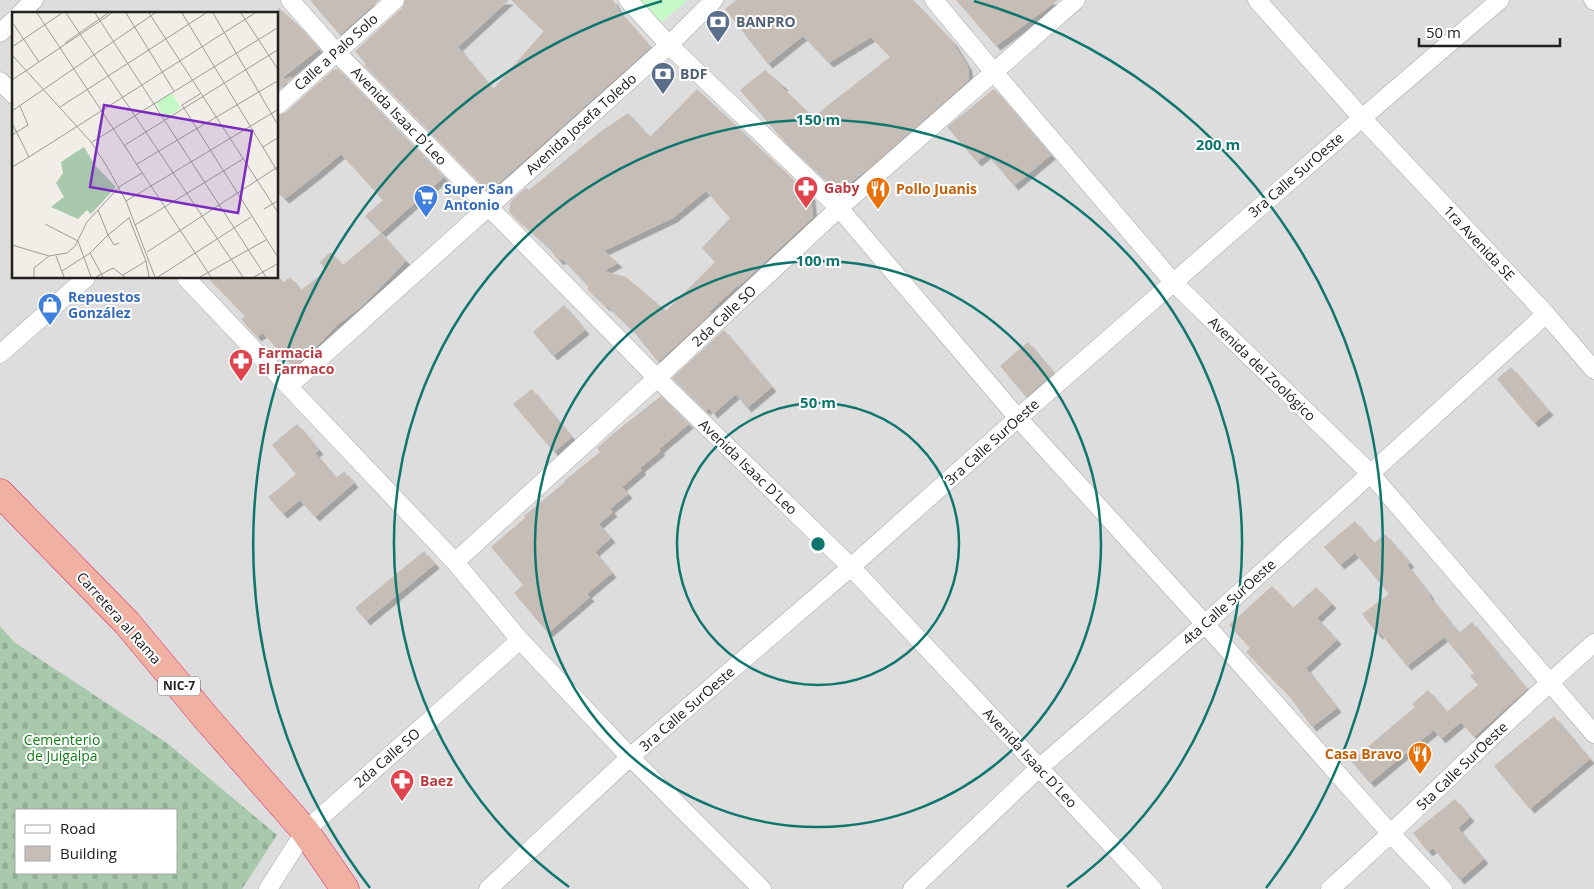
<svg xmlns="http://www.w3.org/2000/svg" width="1594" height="889" font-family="'Open Sans',sans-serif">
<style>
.residential{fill:#dedddd;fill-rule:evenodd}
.cemetery{fill:url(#cemetery-stones);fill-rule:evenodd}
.park{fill:#c6f9c8}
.building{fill:#c5bdb6;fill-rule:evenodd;filter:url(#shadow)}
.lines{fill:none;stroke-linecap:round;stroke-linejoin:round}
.minor-casing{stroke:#a7a7a7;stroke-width:19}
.trunk-casing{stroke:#d92a6b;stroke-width:29}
.minor{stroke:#fff;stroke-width:18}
.trunk{stroke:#f0b1a2;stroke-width:28}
.ring{fill:none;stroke:#0f766e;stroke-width:2.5}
.labels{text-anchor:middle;stroke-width:4;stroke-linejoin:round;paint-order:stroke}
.shield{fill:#fff;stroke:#636363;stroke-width:1}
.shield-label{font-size:12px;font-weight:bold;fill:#202020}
.service-label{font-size:14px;font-weight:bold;fill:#4e5e75;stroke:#fff;text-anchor:start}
.street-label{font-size:14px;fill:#202020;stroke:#fff}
.health-label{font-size:14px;font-weight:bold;fill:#be3a42;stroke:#fff;text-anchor:start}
.shop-label{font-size:14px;font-weight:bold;fill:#366cbe;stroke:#fff;text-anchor:start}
.food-label{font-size:14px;font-weight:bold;fill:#c56008;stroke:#fff;text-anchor:start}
.park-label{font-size:14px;fill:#0e7f14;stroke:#fff}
.inset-road{fill:none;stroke:#9d9b97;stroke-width:1}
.view{fill:#7b2cbf;fill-opacity:0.15;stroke:#7b2cbf;stroke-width:2.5}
.inset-edge{fill:none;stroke:#202020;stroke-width:2.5}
.centre{fill:#0f766e;stroke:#fff;stroke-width:2.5}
.ring-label{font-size:15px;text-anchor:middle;font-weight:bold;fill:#0f766e;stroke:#fff;stroke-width:4;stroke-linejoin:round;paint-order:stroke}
</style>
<defs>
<pattern id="cemetery-stones" width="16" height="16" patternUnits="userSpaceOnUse" patternTransform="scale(1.25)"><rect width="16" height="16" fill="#a8c9ac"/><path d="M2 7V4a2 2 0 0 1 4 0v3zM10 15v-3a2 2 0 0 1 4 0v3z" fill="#90ac94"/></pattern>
<filter id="shadow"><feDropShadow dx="4.5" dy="4.5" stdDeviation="0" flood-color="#0004"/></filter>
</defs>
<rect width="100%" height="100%" fill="#f1ede7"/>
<path class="residential" d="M0,0H1594V889H0ZM14,14H278V278H14ZM16,810H176V873H16Z"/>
<path class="cemetery" d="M0,626L14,642L167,743L277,835L242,889H0ZM16,810H176V873H16Z"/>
<path class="park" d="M638,0H688L660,24Z"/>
<path class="building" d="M310,0H379L340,35Z
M405,0H509L458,47L493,89L544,31L511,0H613L619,11L651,47L489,192L364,65L366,64L355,51L402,8Z
M736,0H913L953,42L968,67L969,80L868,169L838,192L784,141L740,90L765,70L784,86L782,87L813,117L890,57L871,37L829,63L803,36L768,64L725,9Z
M956,0H1058L996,46Z
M278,7L298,25L319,49L281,79L293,77L278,91Z
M338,69L444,177L381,233L365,216L383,200L341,154L316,175L285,199L278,193V115L285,113L333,70Z
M697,89L811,196L813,217L738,287L737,286L709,312L711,313L658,362L634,332L607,306L606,307L587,289L589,287L562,259L559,261L547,246L509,212L511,201L526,188L529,190L600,132L628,113L650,137ZM706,191L730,218L702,248L715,262L666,311L626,277L604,271L618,263L604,251L673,218Z
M994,89L1051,155L1014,186L987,154L977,162L947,127Z
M381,233L406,261L361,307L337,325L318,345L294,368L263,333L257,337L241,319L245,316L208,278H280L284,282L290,277L301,290L326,271L320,262L330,252L343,265Z
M564,305L585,330L553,356L533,332Z
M724,330L772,387L747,408L736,394L713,414L709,408L706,411L672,378Z
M1028,342L1054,373L1026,397L1000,366Z
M1511,367L1549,411L1534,423L1497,379Z
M532,389L572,437L554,452L513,404Z
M661,396L689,424L659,449L661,451L640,468L642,470L622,487L628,494L610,509L613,512L599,524L611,538L595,552L612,573L587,594L590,597L548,633L514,593L523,585L491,547L525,518L524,516L565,482L564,481L600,452L597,448L614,433Z
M297,424L319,450L315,453L336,478L344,471L354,483L315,517L300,500L283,514L268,497L296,474L272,445Z
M1355,521L1374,543L1385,534L1410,563L1407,565L1430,595L1429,596L1459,633L1472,622L1527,689L1474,737L1461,722L1441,739L1434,730L1370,783L1351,761L1415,707L1412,704L1428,690L1447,712L1478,685L1470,676L1474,673L1444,637L1407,666L1380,633L1378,635L1362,614L1389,594L1355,553L1340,565L1324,547Z
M424,551L435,564L366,621L355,608Z
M1272,586L1293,608L1316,587L1332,604L1317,618L1337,640L1306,668L1337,708L1312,727L1289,696L1246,652L1250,648L1229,625Z
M1554,716L1590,759L1530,809L1494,766Z
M1455,799L1470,817L1458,828L1484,859L1460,880L1433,848L1428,852L1413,833Z"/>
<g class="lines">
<defs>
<path id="minor" d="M290,0L336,52L657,378L851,567L1153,889
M628,0L669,45L839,208L1018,418L1205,624L1391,834L1443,889
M934,0L993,71L1174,283L1370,473L1594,734
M1257,0L1362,118L1546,314L1594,370
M1593,0L1594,1
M20,14L34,0
M0,33L14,20
M0,81L14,95
M278,105L395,0
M186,278L455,562L520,640L630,757L762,889
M0,354L86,278
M289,386L669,45L714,0
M455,562L657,378L839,208L1076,0
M268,889L305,831L520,640
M488,889L630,757L851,567L1018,418L1362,118L1500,0
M912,889L1039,768L1205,624L1546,314
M1330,889C1420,809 1503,722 1594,643"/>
<path id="trunk" d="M0,493L127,623L207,719L305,831L345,889"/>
</defs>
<use href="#minor" class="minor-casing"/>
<use href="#trunk" class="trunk-casing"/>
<use href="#minor" class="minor"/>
<use href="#trunk" class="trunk"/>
</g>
<g class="ring">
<circle cx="818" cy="544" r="141"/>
<circle cx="818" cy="544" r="283"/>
<path d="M569 887A424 424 0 1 1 1067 887"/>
<path d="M370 888A565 565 0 0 1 662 1M974 1A565 565 0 0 1 1266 888"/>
</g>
<defs>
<symbol id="bank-pin" viewBox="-11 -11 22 30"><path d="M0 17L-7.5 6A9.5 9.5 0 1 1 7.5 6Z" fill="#5c6f8a" stroke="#fff"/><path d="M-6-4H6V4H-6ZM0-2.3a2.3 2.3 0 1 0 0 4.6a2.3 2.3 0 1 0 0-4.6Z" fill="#fff"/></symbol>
<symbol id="pharmacy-pin" viewBox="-11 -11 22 30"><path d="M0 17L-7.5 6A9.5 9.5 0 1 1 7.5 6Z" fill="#e0444e" stroke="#fff"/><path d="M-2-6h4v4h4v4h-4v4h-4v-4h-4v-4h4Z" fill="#fff"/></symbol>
<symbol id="restaurant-pin" viewBox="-11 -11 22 30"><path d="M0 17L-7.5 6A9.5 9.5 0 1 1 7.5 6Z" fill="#e8710a" stroke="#fff"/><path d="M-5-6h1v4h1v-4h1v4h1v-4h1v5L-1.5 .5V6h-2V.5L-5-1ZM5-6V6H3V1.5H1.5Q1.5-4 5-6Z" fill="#fff"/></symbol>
<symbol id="supermarket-pin" viewBox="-11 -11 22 30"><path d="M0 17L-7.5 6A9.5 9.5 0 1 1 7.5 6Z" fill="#3f7fe0" stroke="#fff"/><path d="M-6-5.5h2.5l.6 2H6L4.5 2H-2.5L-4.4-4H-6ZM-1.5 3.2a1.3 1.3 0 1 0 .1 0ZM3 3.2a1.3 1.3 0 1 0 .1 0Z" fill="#fff"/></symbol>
<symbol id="shop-pin" viewBox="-11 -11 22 30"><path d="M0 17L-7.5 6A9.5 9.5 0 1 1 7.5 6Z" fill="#3f7fe0" stroke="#fff"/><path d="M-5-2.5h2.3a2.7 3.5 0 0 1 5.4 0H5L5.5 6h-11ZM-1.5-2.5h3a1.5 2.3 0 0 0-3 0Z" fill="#fff"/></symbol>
</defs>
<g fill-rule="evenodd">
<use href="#bank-pin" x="704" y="8" width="28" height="38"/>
<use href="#bank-pin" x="649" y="60" width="28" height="38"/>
<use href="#pharmacy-pin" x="792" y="174" width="28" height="38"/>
<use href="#restaurant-pin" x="864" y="175" width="28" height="38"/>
<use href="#supermarket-pin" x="412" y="183" width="28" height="38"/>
<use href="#shop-pin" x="36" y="291" width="28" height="38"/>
<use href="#pharmacy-pin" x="227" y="347" width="28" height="38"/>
<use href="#restaurant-pin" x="1406" y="740" width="28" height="38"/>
<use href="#pharmacy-pin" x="388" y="767" width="28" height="38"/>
</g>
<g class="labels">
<rect class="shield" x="158" y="676.5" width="42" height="19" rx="4"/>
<g class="shield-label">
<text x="179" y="690">NIC-7</text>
</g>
<g class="service-label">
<text x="736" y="27">BANPRO</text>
<text x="680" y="79">BDF</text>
</g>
<g class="street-label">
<text transform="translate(336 52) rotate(-42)" y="5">Calle a Palo Solo</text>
<text transform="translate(399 116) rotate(46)" y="5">Avenida Isaac D´Leo</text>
<text transform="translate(581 124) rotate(-42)" y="5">Avenida Josefa Toledo</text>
<text transform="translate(1296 175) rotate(-41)" y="5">3ra Calle SurOeste</text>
<text transform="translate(1479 243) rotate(47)" y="5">1ra Avenida SE</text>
<text transform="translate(724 316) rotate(-43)" y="5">2da Calle SO</text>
<text transform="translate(1262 369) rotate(44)" y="5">Avenida del Zoológico</text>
<text transform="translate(992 442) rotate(-42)" y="5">3ra Calle SurOeste</text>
<text transform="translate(748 467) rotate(44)" y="5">Avenida Isaac D´Leo</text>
<text transform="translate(1229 602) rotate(-42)" y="5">4ta Calle SurOeste</text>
<text transform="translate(119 618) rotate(48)" y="5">Carretera al Rama</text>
<text transform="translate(687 709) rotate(-41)" y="5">3ra Calle SurOeste</text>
<text transform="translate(387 758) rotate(-41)" y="5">2da Calle SO</text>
<text transform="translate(1030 758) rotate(47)" y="5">Avenida Isaac D´Leo</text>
<text transform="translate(1462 766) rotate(-44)" y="5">5ta Calle SurOeste</text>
</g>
<g class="health-label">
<text x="824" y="193">Gaby</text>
<text x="258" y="358">Farmacia<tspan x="258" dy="16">El Farmaco</tspan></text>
<text x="420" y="786">Baez</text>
</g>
<g class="shop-label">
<text x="444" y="194">Super San<tspan x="444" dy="16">Antonio</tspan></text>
<text x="68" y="302">Repuestos<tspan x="68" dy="16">González</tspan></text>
</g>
<g class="food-label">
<text x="896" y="194">Pollo Juanis</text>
<text x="1402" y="759" text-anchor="end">Casa Bravo</text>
</g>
<g class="park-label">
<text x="62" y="745">Cementerio<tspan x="62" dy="16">de Juigalpa</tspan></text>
</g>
</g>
<g transform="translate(12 12)">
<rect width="266" height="266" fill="#f1ede7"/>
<path d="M72,135L83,153L104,175L79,202L75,198L66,207L39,195L52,185L44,171L51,161L49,150Z" fill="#a8c9ac"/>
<path d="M160,81L169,96L153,106L144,91Z" fill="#c6f9c8"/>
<path class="inset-road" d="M25,1L199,265M54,1L231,265M83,1L254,265M114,1L162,79M137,1L267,202M170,1L267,162M201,1L267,115M229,1L267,59M0,10L27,50M53,31L96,1M0,35L50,1M0,43L79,130L94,153L114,189L143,265M0,68L100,1M188,82L170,93L267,247M48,95L194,1M0,99L143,1M0,111L17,145L0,155M0,123L16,113L8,94M80,130L267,15M113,133L267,37M251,135L267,125M17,145L243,1M125,152L267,68M114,189L267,97M0,191V233M252,197L267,188M117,206L134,249L137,265M33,212L66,229L79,265M123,213L231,147M107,231L102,233L96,223L118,205M0,233L37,244L55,241L63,234L75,210L107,175L130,161M135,240L267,154M78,241L91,265M44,244L52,265M50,259L78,241L96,223L86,198M111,263L134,249M22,265V256L37,244M84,265L101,256L113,265M146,265L239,205M188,265L254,228M242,265L267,251"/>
<path class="view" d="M92,93L240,119L226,201L78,175Z"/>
<rect width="266" height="266" class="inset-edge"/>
</g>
<circle cx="818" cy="544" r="8" class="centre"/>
<g class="ring-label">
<text x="818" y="125">150 m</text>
<text x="1218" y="150">200 m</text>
<text x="818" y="266">100 m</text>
<text x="818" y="408">50 m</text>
</g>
<rect x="15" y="809" width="162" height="65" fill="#ffffff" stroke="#a6a6a6"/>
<rect x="25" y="825" width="25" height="8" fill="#ffffff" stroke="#a6a6a6"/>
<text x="60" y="834" font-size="15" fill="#202020">Road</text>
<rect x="25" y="846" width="25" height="15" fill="#c5bdb6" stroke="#a6a6a6"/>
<text x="60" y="859" font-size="15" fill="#202020">Building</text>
<path d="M1419 38v8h141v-8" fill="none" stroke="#202020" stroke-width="2.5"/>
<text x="1426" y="38" font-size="15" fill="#202020" stroke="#ffffff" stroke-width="4" paint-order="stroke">50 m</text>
</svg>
